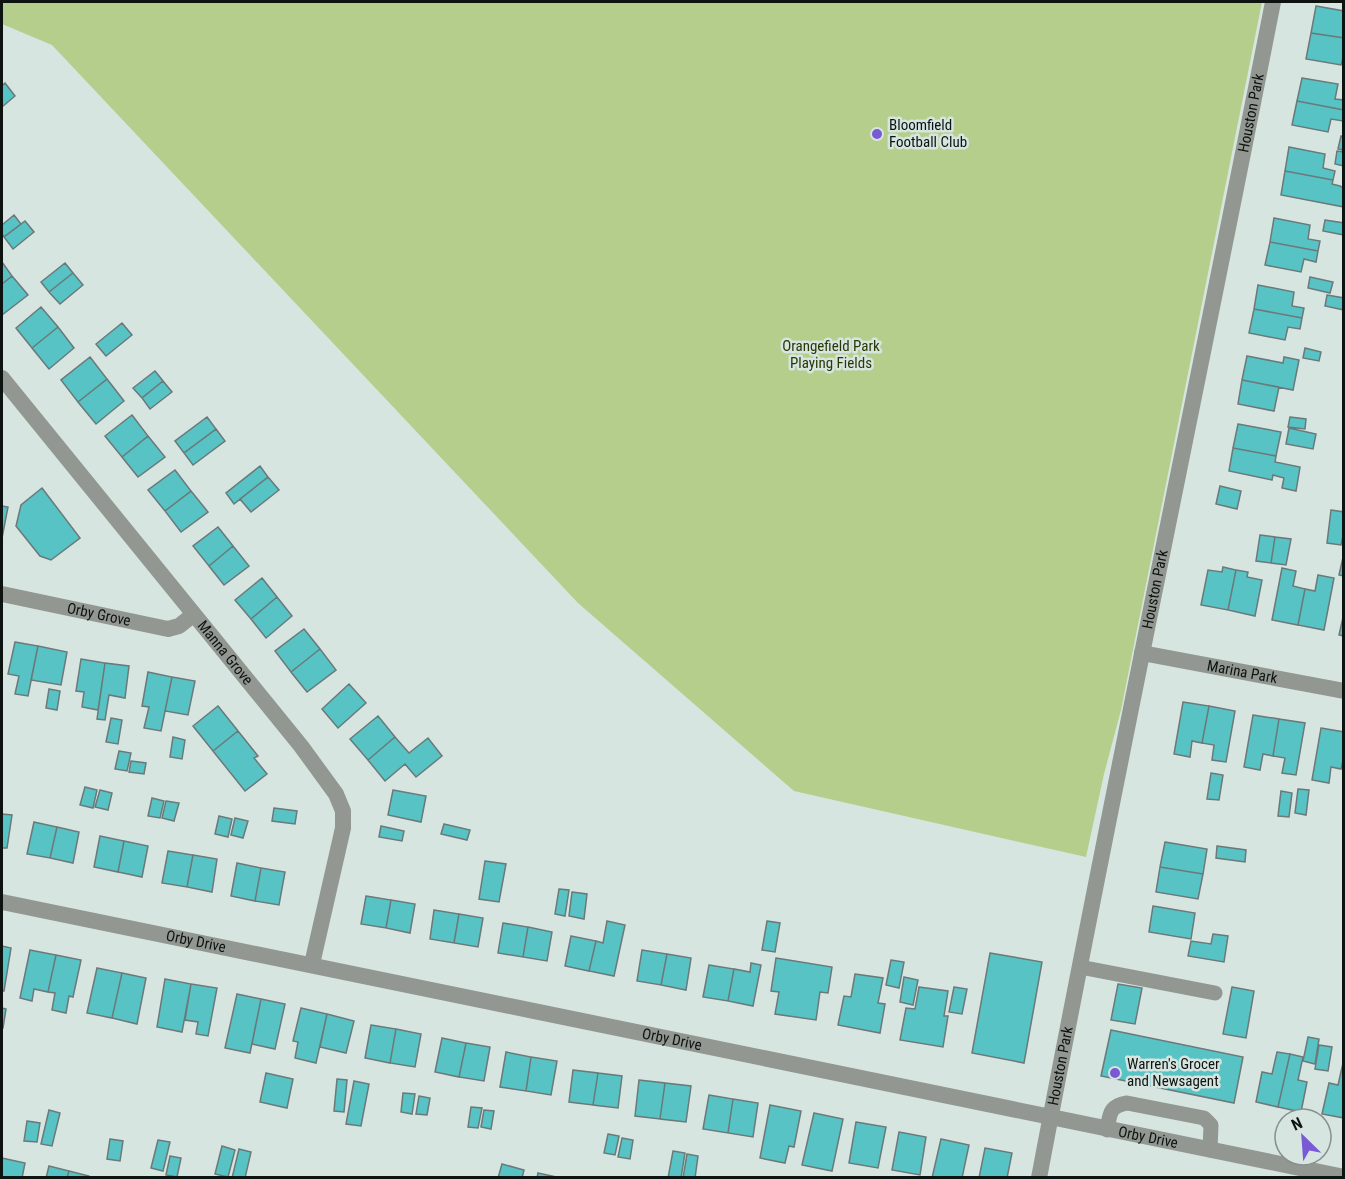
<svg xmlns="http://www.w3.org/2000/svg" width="1345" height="1179" font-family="'Roboto Condensed',sans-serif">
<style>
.green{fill:#b6ce8b}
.building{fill:#58c3c4;stroke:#6a7979;stroke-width:1.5}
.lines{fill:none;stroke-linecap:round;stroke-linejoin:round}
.service{stroke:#929792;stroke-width:15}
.minor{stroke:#929792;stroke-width:16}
.poi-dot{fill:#785ad4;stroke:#d6e5e0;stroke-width:2}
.labels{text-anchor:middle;stroke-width:5;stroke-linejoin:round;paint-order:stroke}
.street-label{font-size:15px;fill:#0d1311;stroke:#d6e5e0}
.poi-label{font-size:15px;fill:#0d1311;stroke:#d6e5e0;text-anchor:start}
.park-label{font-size:15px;fill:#2a3803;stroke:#d6e5e0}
</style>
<rect width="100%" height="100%" fill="#d6e5e0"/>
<path class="green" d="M2,2H1262L1121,710L1104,774L1086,857L794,791L578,603L52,45L2,24Z"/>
<path class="building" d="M1316,6L1344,11V38L1311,33Z
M1311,33L1344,38V54L1341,65L1306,59Z
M1302,78L1338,84L1335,99L1344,100V110L1297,101Z
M5,83L15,96L2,107V86Z
M1297,101L1344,110L1343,121L1331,119L1328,132L1292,125Z
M1341,136L1344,137V150L1338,149Z
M1289,147L1325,154L1323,168L1335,171L1333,180L1285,171Z
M1337,151L1344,152V166L1335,164Z
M1285,171L1333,180L1332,184L1340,186L1343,188L1344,207L1281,195Z
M14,215L21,224L4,237L2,234V225Z
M1274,218L1310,225L1308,239L1320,241L1318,251L1270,242Z
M1325,220L1344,223V235L1323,231Z
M25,221L34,232L13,249L4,237Z
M1270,242L1318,251L1316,262L1304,259L1301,272L1265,265Z
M2,262L12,276L2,284Z
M65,263L73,273L49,292L41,282Z
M73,273L83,285L60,304L49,292Z
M12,276L28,295L2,315V284Z
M1310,277L1333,282L1330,293L1308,288Z
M1258,285L1294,292L1292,306L1304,308L1302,318L1254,309Z
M1327,295L1344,298V310L1325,306Z
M41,307L58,327L32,348L16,328Z
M1254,309L1302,318L1300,329L1288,327L1285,340L1249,333Z
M122,323L132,335L106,356L96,344Z
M58,327L74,348L49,369L32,348Z
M1305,348L1321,352L1319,361L1303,358Z
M1247,356L1283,363L1284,357L1299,360L1293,390L1242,380Z
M90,357L107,379L78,402L61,380Z
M155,371L163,381L142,398L133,388Z
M107,379L124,401L96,424L78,402Z
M1242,380L1279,387L1274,411L1238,404Z
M163,381L172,392L150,409L142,398Z
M132,415L148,436L122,457L105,436Z
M207,417L216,429L184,453L175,441Z
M1290,417L1306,419L1305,429L1288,427Z
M1238,424L1281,432L1276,456L1233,448Z
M1289,428L1316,434L1313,449L1286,444Z
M216,429L225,441L193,465L184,453Z
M148,436L165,457L138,477L122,457Z
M1233,448L1276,456L1275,462L1300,467L1296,491L1282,488L1284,478L1273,475L1272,480L1229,471Z
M260,466L268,477L234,504L226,493Z
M175,470L191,491L165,511L148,490Z
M268,477L279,490L251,512L240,499Z
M1220,486L1241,491L1237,509L1216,504Z
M42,488L80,538L51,560L40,556L16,526L21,505Z
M191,491L208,512L181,532L165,511Z
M2,506L8,507L2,538Z
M1331,510L1344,512V531L1341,545L1327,543Z
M218,527L233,546L209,566L193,546Z
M1260,535L1275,537L1271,563L1256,561Z
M1275,537L1291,539L1286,565L1271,563Z
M233,546L249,566L224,585L209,566Z
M1344,553V576L1339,575Z
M1223,567L1236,570L1228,610L1201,605L1208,570L1222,572Z
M1282,568L1296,571L1293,586L1305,589L1298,625L1272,620Z
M1236,570L1248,572L1247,577L1262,580L1255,616L1228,610Z
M1318,575L1334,578L1324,630L1298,625L1305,589L1315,591Z
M262,578L277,597L251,619L235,600Z
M277,597L292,616L266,638L251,619Z
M1344,613V636L1339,635Z
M304,629L320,649L291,672L275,651Z
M15,642L38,646L28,696L15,694L19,676L8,674Z
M38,646L67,652L61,685L31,680Z
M320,649L336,670L307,692L291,672Z
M81,659L105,663L98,710L82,707L84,692L76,691Z
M105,663L129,666L125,698L109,695L105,720L97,719Z
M148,672L172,677L161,731L144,728L149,707L142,706Z
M172,677L195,681L188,715L165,711Z
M349,684L366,703L338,728L322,709Z
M49,689L60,691L57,710L46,708Z
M1183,702L1209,706L1202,743L1192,741L1190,757L1174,754Z
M218,706L238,731L213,751L193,726Z
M1209,706L1235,711L1226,762L1212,760L1214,745L1202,743Z
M1253,715L1279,719L1273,756L1263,754L1260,770L1244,767Z
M378,716L395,737L368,760L350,739Z
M111,718L122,720L118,744L106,742Z
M1279,719L1305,723L1296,775L1282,773L1285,758L1273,756Z
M1321,728L1344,732V756L1341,769L1331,767L1329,783L1312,780Z
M238,731L258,756L254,758L267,774L245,791L213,751Z
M173,737L185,740L182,759L170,757Z
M395,737L409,753L428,738L442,756L416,777L405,764L385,781L368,760Z
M119,751L131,753L127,771L115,769Z
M131,761L146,763L144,774L129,772Z
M1211,773L1223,775L1219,800L1207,799Z
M85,787L97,790L93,808L80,805Z
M1298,789L1309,790L1306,815L1295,813Z
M100,790L112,793L108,810L95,807Z
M393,790L426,796L421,822L388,815Z
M1281,791L1292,793L1289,817L1278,816Z
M152,798L164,801L160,818L148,816Z
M166,801L179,803L174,821L162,818Z
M274,808L297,811L295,824L272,821Z
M2,814L12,815L7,848H2Z
M219,816L232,819L228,837L215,834Z
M235,818L248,821L243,838L231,835Z
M34,822L57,827L50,858L27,854Z
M444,824L470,830L467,840L441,834Z
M381,826L404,831L402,841L379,837Z
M57,827L79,832L73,863L50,858Z
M100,836L124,841L118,872L94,867Z
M124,841L148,846L142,877L118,872Z
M1165,842L1207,849L1203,874L1160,867Z
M1217,846L1246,850L1245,862L1216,858Z
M168,851L193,855L187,887L162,883Z
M193,855L217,859L212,892L187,887Z
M485,861L506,864L499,902L479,899Z
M237,863L261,868L255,901L231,896Z
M1160,867L1203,874L1198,899L1156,892Z
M261,868L285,872L279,905L255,901Z
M559,889L569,890L565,916L555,914Z
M572,892L587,894L584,919L569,916Z
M366,896L391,900L386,928L361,924Z
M391,900L415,904L410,933L386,928Z
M1153,906L1195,913L1191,939L1149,932Z
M434,910L459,914L454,943L430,939Z
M459,914L483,918L478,947L454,943Z
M607,921L625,925L614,976L589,971L596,941L603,943Z
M767,921L780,923L775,952L762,950Z
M503,923L528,927L523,957L498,953Z
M528,927L552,932L547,961L523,957Z
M1213,934L1228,936L1224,962L1188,956L1191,941L1211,944Z
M571,936L596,941L589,971L565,966Z
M2,946L11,948L4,991H2Z
M30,950L56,955L48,992L34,989L32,1001L20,998Z
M642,950L667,954L661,985L637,981Z
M990,953L1042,962L1024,1063L972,1053Z
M667,954L691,958L686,990L661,985Z
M56,955L81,960L73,997L69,996L66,1013L52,1010L55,993L48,992Z
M776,958L832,967L828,993L820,992L816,1020L775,1014L779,992L771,991Z
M891,960L904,962L899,988L886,985Z
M751,963L761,965L753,1006L728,1001L734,969L750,972Z
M709,965L734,969L728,1001L703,997Z
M97,968L122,973L112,1018L87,1013Z
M122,973L146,978L137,1024L112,1018Z
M855,974L883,978L878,1003L885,1004L880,1033L838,1025L844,996L851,997Z
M904,977L918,980L913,1005L900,1002Z
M165,979L191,984L182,1032L157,1027Z
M191,984L217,988L208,1036L196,1034L198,1022L185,1020Z
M1118,984L1142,988L1135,1024L1111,1020Z
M919,987L948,991L944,1016H948L943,1047L900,1040L906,1008L915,1009Z
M954,987L967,989L962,1014L949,1012Z
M1232,987L1254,991L1246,1038L1223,1034Z
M237,994L261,999L250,1053L225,1048Z
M261,999L285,1004L275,1049L252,1044Z
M2,1008L6,1009L3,1028H2Z
M301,1008L327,1014L316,1063L295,1058L298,1042L293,1041Z
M327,1014L354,1021L346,1053L320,1047Z
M371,1025L396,1029L390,1063L365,1058Z
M396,1029L421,1034L415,1067L390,1063Z
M1111,1030L1243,1057L1234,1103L1101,1076Z
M1308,1037L1319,1039L1315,1064L1303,1061Z
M442,1038L466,1043L459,1077L435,1072Z
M466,1043L490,1047L484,1081L459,1077Z
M1319,1045L1332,1047L1328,1071L1315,1069Z
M506,1052L531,1057L526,1091L500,1087Z
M1277,1052L1290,1054L1278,1107L1256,1102L1262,1072L1272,1074Z
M1290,1054L1303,1057L1298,1080L1307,1082L1301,1112L1278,1107Z
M531,1057L557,1061L551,1095L526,1091Z
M1343,1063H1344V1118L1322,1114L1329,1083L1338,1085Z
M573,1070L598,1073L593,1105L569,1102Z
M266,1073L293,1079L287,1108L260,1102Z
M598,1073L622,1076L618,1108L593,1105Z
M337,1079L347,1080L344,1112L334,1111Z
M639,1080L665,1083L660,1119L635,1116Z
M354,1081L369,1084L361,1126L346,1124Z
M665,1083L691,1086L686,1122L660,1119Z
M403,1093L415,1094L412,1114L401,1112Z
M709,1095L733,1099L728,1133L703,1129Z
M419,1096L430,1098L427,1115L416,1114Z
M733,1099L758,1103L753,1137L728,1133Z
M770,1105L801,1111L794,1147L789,1146L785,1163L760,1158Z
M471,1107L482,1108L478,1128L468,1127Z
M49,1110L60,1113L52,1146L41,1144Z
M484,1110L494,1111L491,1129L481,1127Z
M814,1113L843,1119L832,1171L802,1165Z
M27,1121L40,1123L37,1142L24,1141Z
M856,1122L886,1127L878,1168L849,1163Z
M899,1132L926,1137L920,1175L892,1170Z
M608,1134L619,1136L615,1155L604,1153Z
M622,1138L633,1140L630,1159L618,1157Z
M110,1139L123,1141L120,1161L107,1159Z
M941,1139L969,1145L962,1178H932Z
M158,1140L170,1142L163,1171L151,1168Z
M222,1146L235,1150L228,1177L215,1174Z
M985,1148L1012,1153L1007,1178H979Z
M239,1149L251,1152L245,1178H232Z
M673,1151L685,1153L681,1178H668Z
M687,1154L698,1156L695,1178H683Z
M170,1156L181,1158L177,1177L166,1175Z
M2,1158L25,1163L22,1178H2Z
M502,1164L524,1170L522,1178H498Z
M49,1166L69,1171L67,1178H46Z
M69,1171L89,1176V1178H67Z
M538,1173L557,1177V1178H537Z"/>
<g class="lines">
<path class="service" d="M1080,967L1215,993
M1107,1130C1110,1114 1109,1106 1127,1103L1204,1118L1211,1125L1210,1150"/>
<g class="minor">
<path id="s1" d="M2,378L301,746L336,794L343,811V828L312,964"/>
<path id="s2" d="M2,594L168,629L179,626L193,615"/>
<path id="s3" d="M1142,653L1344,691"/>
<path id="s4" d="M2,902C449,992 896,1087 1344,1177"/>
<path id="s5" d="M1039,1178C1113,785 1196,394 1273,2"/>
</g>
</g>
<g class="poi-dot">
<circle cx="877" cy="134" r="6"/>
<circle cx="1115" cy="1073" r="6"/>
</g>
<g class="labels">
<g class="street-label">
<text dy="5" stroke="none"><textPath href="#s5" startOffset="1086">Houston Park</textPath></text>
<text dy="5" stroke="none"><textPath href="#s5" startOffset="600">Houston Park</textPath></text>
<text dy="5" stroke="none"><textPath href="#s2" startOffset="99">Orby Grove</textPath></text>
<text dy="5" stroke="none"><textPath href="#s1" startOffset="354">Manna Grove</textPath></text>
<text dy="5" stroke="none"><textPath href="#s3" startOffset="102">Marina Park</textPath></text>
<text dy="5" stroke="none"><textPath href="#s4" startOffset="198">Orby Drive</textPath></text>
<text dy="5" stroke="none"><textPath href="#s4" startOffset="684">Orby Drive</textPath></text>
<text dy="5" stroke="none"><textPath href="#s5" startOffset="114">Houston Park</textPath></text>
<text dy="5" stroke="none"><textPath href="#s4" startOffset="1170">Orby Drive</textPath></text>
</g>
<g class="poi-label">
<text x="889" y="130">Bloomfield<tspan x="889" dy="17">Football Club</tspan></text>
<text x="1127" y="1069">Warren's Grocer<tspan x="1127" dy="17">and Newsagent</tspan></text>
</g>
<g class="park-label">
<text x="831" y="351">Orangefield Park<tspan x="831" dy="17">Playing Fields</tspan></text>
</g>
</g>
<rect width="1345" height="1179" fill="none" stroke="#0d1311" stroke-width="6"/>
<g transform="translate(1303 1137) rotate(335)"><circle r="28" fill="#d6e5e0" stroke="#86918d" stroke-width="1.5"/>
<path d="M0-4.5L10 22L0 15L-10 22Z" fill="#785ad4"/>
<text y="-9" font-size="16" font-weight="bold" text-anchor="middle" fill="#0d1311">N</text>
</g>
</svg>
